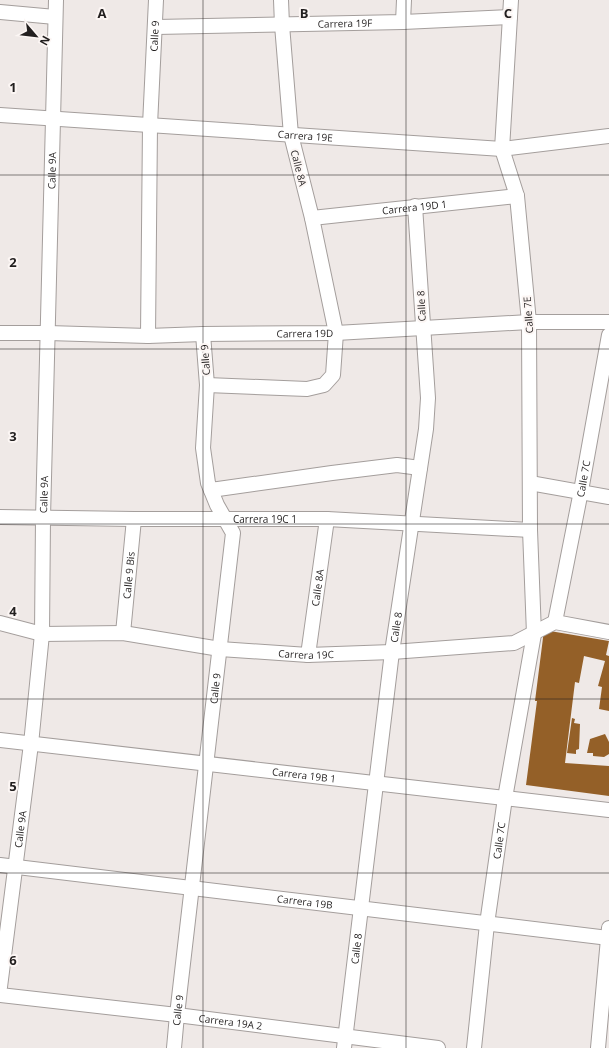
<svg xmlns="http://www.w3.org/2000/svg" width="609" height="1048" font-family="'Open Sans',sans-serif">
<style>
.building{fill:#946028}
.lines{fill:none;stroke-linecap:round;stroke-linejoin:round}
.minor-casing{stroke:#a49e9c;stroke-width:16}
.minor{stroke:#fff;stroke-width:14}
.grid{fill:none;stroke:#221f1f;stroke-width:1;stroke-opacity:0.55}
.labels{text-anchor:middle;stroke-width:4;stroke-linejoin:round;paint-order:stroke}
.street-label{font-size:10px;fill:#221f1f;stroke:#fcf6f4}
.grid-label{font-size:13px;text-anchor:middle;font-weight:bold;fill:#221f1f;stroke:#fcf6f4;stroke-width:4;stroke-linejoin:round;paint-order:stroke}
</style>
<rect width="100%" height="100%" fill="#efe9e7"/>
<path class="building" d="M544,630L609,641L606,655L609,656V711L599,709L602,687L598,686L605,661L584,656L579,683L575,682L565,763L609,766V796L526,785L537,701H535Z
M572,718L575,719L574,723L580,724L579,749L576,750V754L567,753Z
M605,734L609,742V754L604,757L593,756V753H587L590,739Z"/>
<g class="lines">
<defs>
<g id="minor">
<path d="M0,12L55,17"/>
<path d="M403,22L404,0"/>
<path id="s1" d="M156,27L403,22L510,17"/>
<path id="s2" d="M0,115L502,149L609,136"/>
<path id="s3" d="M312,218L517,196"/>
<path id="s4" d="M0,333H48L148,336L203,334L336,333L529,322H609"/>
<path id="s5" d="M148,336L150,125L156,0"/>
<path d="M207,385L307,389L324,385L333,375L336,333L312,218L291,135L282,25L281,0"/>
<path d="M530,483L609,497"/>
<path d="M211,490L332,473L397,465L420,468"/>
<path id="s6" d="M0,517L134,519H327L530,530"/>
<path id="s7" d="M555,622L581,491L609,335"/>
<path id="s8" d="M0,623L42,634L123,633L220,649L308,655L392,652L514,643L555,622L609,632"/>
<path id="s9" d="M123,633L134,519"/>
<path id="s10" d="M308,655L327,519"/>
<path id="s11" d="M0,740L609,810"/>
<path id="s12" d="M0,865L609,938"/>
<path id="s13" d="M0,987L31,744L42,634L43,518L56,0"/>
<path id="s14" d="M0,995L177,1015L438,1048"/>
<path id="s15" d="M174,1048L177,1015L233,533L217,505L208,483L203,448L207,385L203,334"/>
<path id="s16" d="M344,1048L392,652L426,429L428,398L415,206"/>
<path id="s17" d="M474,1048L487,924L505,798L534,634L530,530L529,322L517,196L502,149L511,0"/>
<path d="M598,1048L609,928"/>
</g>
</defs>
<use href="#minor" class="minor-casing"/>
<use href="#minor" class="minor"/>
</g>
<path class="grid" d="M203,0V1048M406,0V1048M0,175H609M0,349H609M0,524H609M0,699H609M0,873H609"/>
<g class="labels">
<g class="street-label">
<text dy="4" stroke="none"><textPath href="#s1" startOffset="189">Carrera 19F</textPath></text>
<text dy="4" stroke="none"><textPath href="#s5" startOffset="300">Calle 9</textPath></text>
<text dy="4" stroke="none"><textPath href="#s2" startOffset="306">Carrera 19E</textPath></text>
<text transform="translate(299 168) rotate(76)" y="4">Calle 8A</text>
<text dy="4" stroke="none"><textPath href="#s13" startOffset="819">Calle 9A</textPath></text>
<text dy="4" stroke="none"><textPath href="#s3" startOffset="103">Carrera 19D 1</textPath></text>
<text transform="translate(421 306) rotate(-93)" y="4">Calle 8</text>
<text transform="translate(528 315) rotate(-94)" y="4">Calle 7E</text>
<text dy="4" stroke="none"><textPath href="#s4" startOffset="305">Carrera 19D</textPath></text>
<text transform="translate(205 360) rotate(-94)" y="4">Calle 9</text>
<text dy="4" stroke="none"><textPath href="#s7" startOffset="146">Calle 7C</textPath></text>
<text dy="4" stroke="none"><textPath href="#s13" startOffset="495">Calle 9A</textPath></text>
<text dy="4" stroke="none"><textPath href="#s6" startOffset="265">Carrera 19C 1</textPath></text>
<text dy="4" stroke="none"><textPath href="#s9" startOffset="58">Calle 9 Bis</textPath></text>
<text dy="4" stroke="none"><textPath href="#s10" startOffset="68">Calle 8A</textPath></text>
<text dy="4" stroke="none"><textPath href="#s16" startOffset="424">Calle 8</textPath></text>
<text dy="4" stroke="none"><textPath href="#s8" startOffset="309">Carrera 19C</textPath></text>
<text dy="4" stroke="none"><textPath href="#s15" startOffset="362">Calle 9</textPath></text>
<text dy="4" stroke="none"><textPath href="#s11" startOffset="306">Carrera 19B 1</textPath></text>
<text dy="4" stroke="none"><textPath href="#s13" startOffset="159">Calle 9A</textPath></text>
<text dy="4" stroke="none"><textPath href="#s17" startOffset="209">Calle 7C</textPath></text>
<text dy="4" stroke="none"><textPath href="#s12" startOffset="307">Carrera 19B</textPath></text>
<text dy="4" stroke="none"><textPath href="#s16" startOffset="100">Calle 8</textPath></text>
<text dy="4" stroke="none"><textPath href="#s15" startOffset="38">Calle 9</textPath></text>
<text dy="4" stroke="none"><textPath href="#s14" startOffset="232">Carrera 19A 2</textPath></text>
</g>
</g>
<g class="grid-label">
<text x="102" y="18">A</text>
<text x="304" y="18">B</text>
<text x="508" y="18">C</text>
<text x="13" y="92">1</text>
<text x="13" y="267">2</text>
<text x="13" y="441">3</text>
<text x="13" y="616">4</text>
<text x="13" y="791">5</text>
<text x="13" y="965">6</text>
</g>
<g transform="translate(36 36) rotate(118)" stroke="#fcf6f4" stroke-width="3" paint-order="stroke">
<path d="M0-3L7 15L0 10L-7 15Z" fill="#221f1f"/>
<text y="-6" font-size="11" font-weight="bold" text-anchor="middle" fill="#221f1f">N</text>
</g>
</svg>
